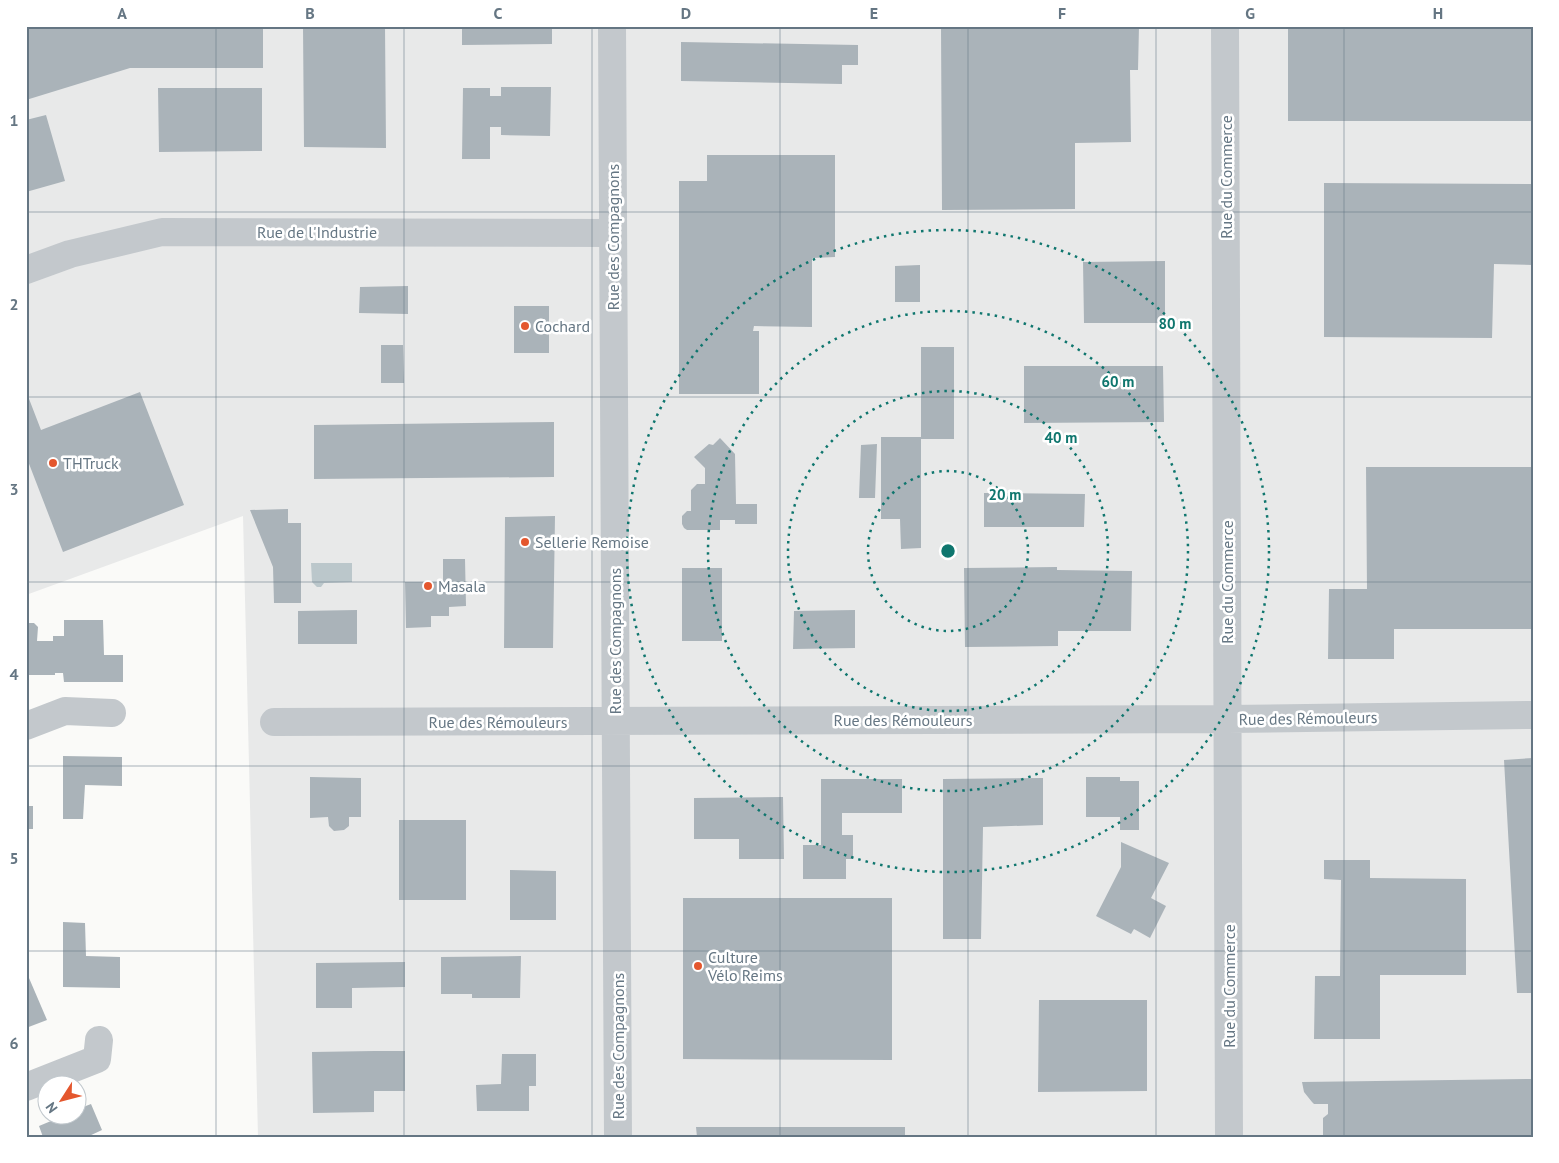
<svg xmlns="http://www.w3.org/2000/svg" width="1559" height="1163" font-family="'PT Sans',sans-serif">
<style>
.built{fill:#e8e9e9}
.water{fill:#bbc7cb}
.building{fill:#aab3b9}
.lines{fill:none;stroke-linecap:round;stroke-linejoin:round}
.minor{stroke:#c3c8cc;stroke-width:28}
.grid{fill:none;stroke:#657683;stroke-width:1;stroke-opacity:0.55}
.ring{fill:none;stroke:#0f766e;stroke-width:2.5;stroke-dasharray:2.5 5}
.poi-dot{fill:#e4572e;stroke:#fff;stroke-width:2}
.labels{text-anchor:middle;stroke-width:5;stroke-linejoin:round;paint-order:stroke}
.street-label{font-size:16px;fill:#657683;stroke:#fff}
.poi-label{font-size:16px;fill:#657683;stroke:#fff;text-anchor:start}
.centre{fill:#0f766e;stroke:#fff;stroke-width:2.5}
.ring-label{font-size:15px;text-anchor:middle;font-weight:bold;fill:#0f766e;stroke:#fff;stroke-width:5;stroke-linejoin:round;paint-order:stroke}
.neatline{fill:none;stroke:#657683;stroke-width:2}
.grid-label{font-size:16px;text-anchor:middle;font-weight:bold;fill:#657683}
</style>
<rect width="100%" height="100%" fill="#fafaf8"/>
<path class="built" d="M26,26H1533V1137H258L243,516L26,595Z"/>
<path class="water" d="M311,563H352V582L324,583L321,587H317L312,582Z"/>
<path class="building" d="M26,26H263V68H130L26,100Z
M303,26H385L386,148L304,147Z
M462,26H552V44L462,45Z
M941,26H1139L1138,70H1130L1131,142L1075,143V209L942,210Z
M1288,26H1533V121H1288Z
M681,42L858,45V65H842V84L681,81Z
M501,87H551L550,136L501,135V127H490V159H462L463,88H490V96H501Z
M158,88H262V151L159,152Z
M46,115L65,181L26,192V120Z
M707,155H835V257L812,258V327L754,326L753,331H759V394H679V181H707Z
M1324,183L1533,184V265L1494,264L1492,338L1324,337Z
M1165,261V323H1084L1083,262Z
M920,265V302H895V266Z
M408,286V314L359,313L360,287Z
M514,306H549V353H514Z
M381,345H403L404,383H381Z
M921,347H954V439H921Z
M1024,366H1163L1164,422L1024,423Z
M26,391L41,430L140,392L184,505L63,552L26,456Z
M554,422V477L314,479V425Z
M881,437H921V548L901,549L900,519H881Z
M720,438L735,454L736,504H757V524H735V520H720V530H687L684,528L682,524V516L687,511H691V490L697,484H705V468L694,457L709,444L713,445Z
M877,444L875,498H859L861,445Z
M1366,467H1533V629H1394V659H1328L1329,589H1367Z
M984,493L1085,494L1084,527H984Z
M288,509V523H301V603H274L273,567L250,510Z
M555,516L553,648H504L505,517Z
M443,559H465L466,606L449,607V616H431V627L406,628L405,582H443Z
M1057,567V570L1132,571L1131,631H1058V646L965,647L964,568Z
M682,568H722V641H682Z
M357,610V644H298V611Z
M855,610V648L793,649L794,611Z
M64,620H103L104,655H123V682H64L63,673H55V675H26V623H34L38,627L37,641H53V636H64Z
M63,756L122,757V786L85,785L83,819H63Z
M1533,758V993H1517L1504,760Z
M310,777L361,778V817H349V826L344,830L334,831L329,826L328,817L310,818Z
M1086,777H1120V781H1139V830H1120V817H1086Z
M1043,778V825L983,827L981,939H943V779Z
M821,779H902V813H842V835H853V859H846V879H803V845H821Z
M783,797L784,859H739V839H694V798Z
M26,806H33V829H26Z
M399,820H466V900H399Z
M1121,842L1169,863L1151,898L1166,906L1150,938L1134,929L1131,934L1096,916L1121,867Z
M1324,860H1370V878L1466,879V975H1380V1039H1314L1315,976H1340L1341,880L1324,879Z
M510,870L556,871V920H510Z
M683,898H892V1060L683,1059Z
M63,922L85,923L86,956L120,957V988L63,987Z
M521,956L520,998H472V994H441V957Z
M405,962V987L352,988V1008H316V963Z
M26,971L47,1020L26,1028Z
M1039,1000H1147V1091L1038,1092Z
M374,1051H405V1091H374V1112L313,1113L312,1052Z
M502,1054H536V1086H529V1111H477L476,1085L501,1084Z
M1533,1079V1137H1323V1118L1328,1114V1104H1314L1312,1102L1304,1092L1302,1082Z
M91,1104L102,1130L87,1137H43L39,1126L63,1116H78V1109Z
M696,1127H905V1137H697Z"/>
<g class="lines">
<path class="minor" d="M612,26L618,1137
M1225,26L1229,1137
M26,270L70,254L162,232L613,233
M274,722L1228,719L1533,715
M26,726L65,711L112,713
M26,1087L97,1059L99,1040"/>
</g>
<path class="grid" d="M216,26V1137M404,26V1137M592,26V1137M780,26V1137M968,26V1137M1156,26V1137M1344,26V1137M26,212H1533M26,397H1533M26,582H1533M26,766H1533M26,951H1533"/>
<g class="ring">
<circle cx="948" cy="551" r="80"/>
<circle cx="948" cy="551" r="160"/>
<circle cx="948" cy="551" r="240"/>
<circle cx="948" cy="551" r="321"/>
</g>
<g class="poi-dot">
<circle cx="525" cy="326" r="5"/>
<circle cx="53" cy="463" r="5"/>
<circle cx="525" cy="542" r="5"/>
<circle cx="428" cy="586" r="5"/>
<circle cx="698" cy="966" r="5"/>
</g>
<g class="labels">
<g class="street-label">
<text transform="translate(1226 177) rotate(-90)" y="6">Rue du Commerce</text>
<text x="317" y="238">Rue de l'Industrie</text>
<text transform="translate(613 237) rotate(-90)" y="6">Rue des Compagnons</text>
<text transform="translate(1227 582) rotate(-90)" y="6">Rue du Commerce</text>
<text transform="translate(615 641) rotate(-90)" y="6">Rue des Compagnons</text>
<text transform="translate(1308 718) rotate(-1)" y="6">Rue des Rémouleurs</text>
<text x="903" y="726">Rue des Rémouleurs</text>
<text x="498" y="728">Rue des Rémouleurs</text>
<text transform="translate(1229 986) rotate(-90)" y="6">Rue du Commerce</text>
<text transform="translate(618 1046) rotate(-90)" y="6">Rue des Compagnons</text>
</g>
<g class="poi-label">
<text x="535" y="332">Cochard</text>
<text x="63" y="469">THTruck</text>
<text x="535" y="548">Sellerie Remoise</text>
<text x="438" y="592">Masala</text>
<text x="708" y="963">Culture<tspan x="708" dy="18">Vélo Reims</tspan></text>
</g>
</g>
<circle cx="948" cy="551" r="8" class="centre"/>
<g class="ring-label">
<text x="1175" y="329">80 m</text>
<text x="1118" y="387">60 m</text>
<text x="1061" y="443">40 m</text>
<text x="1005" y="500">20 m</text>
</g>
<rect width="1559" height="1163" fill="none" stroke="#ffffff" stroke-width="55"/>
<g transform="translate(62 1100) rotate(234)"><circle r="24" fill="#ffffff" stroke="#c1c8cd"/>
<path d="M0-4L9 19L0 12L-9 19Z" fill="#e4572e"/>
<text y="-8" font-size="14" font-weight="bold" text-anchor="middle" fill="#657683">N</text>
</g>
<rect x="28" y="28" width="1504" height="1108" class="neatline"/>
<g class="grid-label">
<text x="122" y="19">A</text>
<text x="310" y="19">B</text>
<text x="498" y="19">C</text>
<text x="686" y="19">D</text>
<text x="874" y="19">E</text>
<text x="1062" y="19">F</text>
<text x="1250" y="19">G</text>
<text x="1438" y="19">H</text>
<text x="14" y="126">1</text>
<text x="14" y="310">2</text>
<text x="14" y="495">3</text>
<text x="14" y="680">4</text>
<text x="14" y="864">5</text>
<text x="14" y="1049">6</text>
</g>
</svg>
